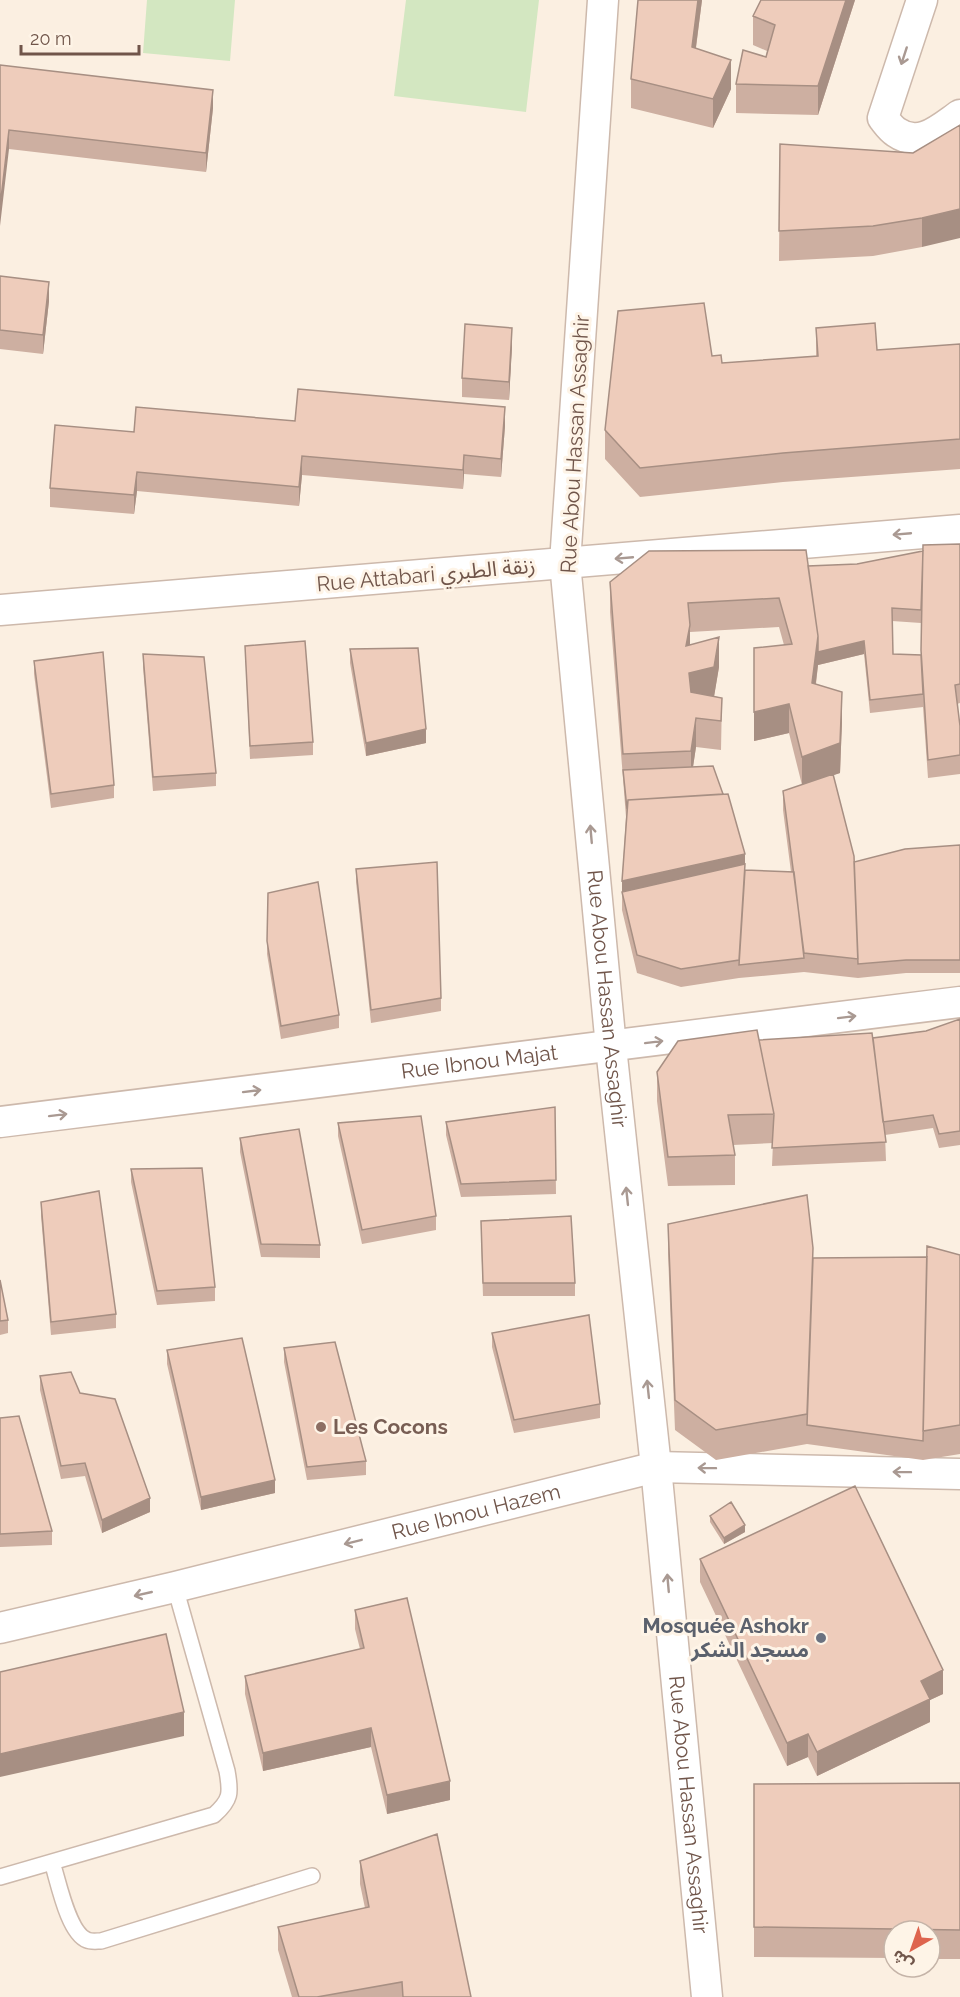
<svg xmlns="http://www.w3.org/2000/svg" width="960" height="1997" font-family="Raleway,'Noto Sans Arabic',sans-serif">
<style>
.green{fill:#d3e7c1}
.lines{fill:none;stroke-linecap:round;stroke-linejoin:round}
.lane-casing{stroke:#cdb9ac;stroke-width:18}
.street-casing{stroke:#cdb9ac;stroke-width:33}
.lane{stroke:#fff;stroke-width:15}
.street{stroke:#fff;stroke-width:30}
.wall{fill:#cdafa1;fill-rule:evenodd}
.shaded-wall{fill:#a78f83}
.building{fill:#ecb;stroke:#a78f83;stroke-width:1.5}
.oneway{stroke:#a99992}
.education-dot{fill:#8d6e63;stroke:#fef4e7;stroke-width:2}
.worship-dot{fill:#6b7280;stroke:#fef4e7;stroke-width:2}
.labels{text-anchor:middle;stroke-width:6;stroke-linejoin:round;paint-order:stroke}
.street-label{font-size:21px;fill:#70554a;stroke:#fef4e7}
.education-label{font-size:21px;font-weight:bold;fill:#785e54;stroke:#fef4e7;text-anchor:start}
.worship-label{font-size:21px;font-weight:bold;fill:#5b616d;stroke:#fef4e7;text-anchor:end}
</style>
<rect width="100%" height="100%" fill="#fbefe1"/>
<path class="green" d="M147,0H235L230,61L143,53Z
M406,0H539L526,112L394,96Z"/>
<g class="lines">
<defs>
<path id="lane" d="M52,1862C58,1880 68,1933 87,1940C91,1942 97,1941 101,1941L312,1876
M0,1877L214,1815C231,1800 231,1793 227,1771L175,1587"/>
<g id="street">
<path id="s1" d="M603,0L565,563L611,1047L656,1467L707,1997"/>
<path d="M922,0L883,118C887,123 891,129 896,132C920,149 941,128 960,115"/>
<path d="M0,610L960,530"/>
<path id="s2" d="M0,1122L960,1002"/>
<path id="s3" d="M0,1628L175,1587L656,1467L960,1474"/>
</g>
</defs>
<use href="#lane" class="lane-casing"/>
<use href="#street" class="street-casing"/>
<use href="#lane" class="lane"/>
<use href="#street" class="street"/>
</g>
<path class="wall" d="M702,0L696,48L731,89L713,128L631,108V79Z
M761,0H855L818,115L736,113V84L766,57L767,51L753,45V16Z
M0,65L213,108L206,172L9,149Z
M960,125L922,247L873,256L779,261L780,144L913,153Z
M0,276L49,301L43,354L0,349Z
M816,328L877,350L960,344V469L783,482L640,497L605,459V430L712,356L722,363L816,356Z
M512,346L509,400L462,397V378Z
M295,421L505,426L501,477L464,474L463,489L302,475L299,506L137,491L134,514L50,507V488L134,432Z
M960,544V703L957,704L960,726V774L928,778L923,707L870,713L864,654L818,665L816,684L842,721L840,773L833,775L854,862L960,845V973H906L858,978L804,972L739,978L681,987L637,973L622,910V881L626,817L610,612V582L808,566L857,564ZM892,621L921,623V655L893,654ZM779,627L784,645L754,741L789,733L802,785L783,791V810L791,872L745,870L693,767L696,747L721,750L722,698L714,696L719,667L690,645V632Z
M245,646L313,742V755L250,759Z
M350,649L426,743L366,756L350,663Z
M143,654L216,773V786L153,791L143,667Z
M34,661L114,785V798L51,808L34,674Z
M356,869L441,998V1011L371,1023L356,882Z
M268,893L339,1015V1028L281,1039L267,954Z
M960,1019V1145L939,1148L933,1128L885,1135L886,1161L772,1166L773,1143L733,1145L735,1155V1185L668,1186L657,1101V1072L759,1040L873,1038L926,1031Z
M555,1107L556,1194L461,1197L446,1135V1122Z
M338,1123L436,1216V1230L362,1244L338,1136Z
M240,1138L320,1245V1258L261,1257L240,1152Z
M131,1169L215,1287V1301L157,1305L131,1182Z
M41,1202L116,1314V1328L51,1335L41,1216Z
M668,1224L813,1258L927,1257L960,1255V1454L923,1460L807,1444L716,1460L675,1430L668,1253Z
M481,1235L575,1283V1296H483Z
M0,1280L8,1320V1333L0,1335Z
M492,1333L600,1404V1418L514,1433L492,1347Z
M284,1348L366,1461V1475L307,1480L284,1362Z
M167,1350L275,1493L201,1510L167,1364Z
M40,1376L150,1512L102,1533L85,1476L61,1479L40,1390Z
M0,1418L52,1531V1545L0,1547Z
M710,1516L745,1532L724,1544L710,1522Z
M700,1559L943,1694L930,1700V1722L817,1776L808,1757L787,1766L700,1582Z
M355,1610L450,1800L387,1814L371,1747L263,1771L245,1694V1676L360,1649L355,1629Z
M960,1783V1959H930V1931H894V1958L754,1957V1784Z
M360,1861L471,1997H292L278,1950V1927L365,1908L360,1884Z"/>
<path class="shaded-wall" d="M698,0H702L692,77V47Z
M846,0H855L818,115V86Z
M731,60V89L713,128V99Z
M213,90V108L206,172V153Z
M9,130V149L0,226V207Z
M960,209V238L922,247V218Z
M49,282V301L43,354V335Z
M512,328V346L509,400V382Z
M505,407V426L501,477V459Z
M464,455V474L463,489V470Z
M302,456V475L299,506V487Z
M137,472V491L134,514V495Z
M690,625V654L686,646Z
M818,636L864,641V654L818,665L812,713V683Z
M719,637V667L714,697L689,702V673Z
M842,692V721L840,773L802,786V757Z
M789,704V733L754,741V712Z
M696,718V747L691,780V751Z
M426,729V743L366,756V743Z
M745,854V883L622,892V881Z
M275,1480V1493L201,1510V1497Z
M150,1498V1512L102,1533V1520Z
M745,1525V1532L724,1544V1538Z
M943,1670V1694L930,1700V1722L817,1776V1752L921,1681Z
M184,1712V1736L0,1777V1754Z
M371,1728V1747L263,1771V1753Z
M808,1734V1757L787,1766V1743Z
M450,1781V1800L387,1814V1795Z"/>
<path class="building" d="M638,0H698L692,47L731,60L713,99L631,79Z
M761,0H846L818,86L736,84L743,50L766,57L775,25L753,16Z
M0,65L213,90L206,153L9,130L0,207Z
M960,125V209L922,218L873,226L779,231L780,144L913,153Z
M0,276L49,282L43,335L0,330Z
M704,303L712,356L721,355L722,363L818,356L816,328L875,323L877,350L960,344V439L783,453L640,468L605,430L618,311Z
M465,324L512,328L509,382L462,378Z
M298,389L505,407L501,459L464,455L463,470L302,456L299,487L137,472L134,495L50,488L55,425L134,432L136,407L295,421Z
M960,544V684L955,685L960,726V755L928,760L921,650L923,545Z
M806,550L818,636L812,683L842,692L840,743L802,757L789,704L754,712V648L792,644L779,598L688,603L690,625L686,646L719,637L714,667L689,673L691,692L722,698L721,721L696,718L691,751L623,754L610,582L649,551Z
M923,551L921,610L892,608L893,654L921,655L923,694L870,700L864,641L818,652V636L808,566L857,564Z
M305,641L313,742L250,746L245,646Z
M418,648L426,729L366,743L350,649Z
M103,652L114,785L51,794L34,661Z
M143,654L204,657L216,773L153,777Z
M713,766L723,794L628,800L627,809L623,770Z
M833,774L854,856L858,959L804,953L783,791Z
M728,794L745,854L622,881L628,800Z
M960,845V960H906L858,964L854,862L905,849Z
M437,862L441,998L371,1010L356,869Z
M745,864L739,960L681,969L637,955L622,892Z
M745,870L794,872L804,958L739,965Z
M318,882L339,1015L281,1026L267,941L268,893Z
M960,1019V1131L939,1134L933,1115L883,1122L873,1038L926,1031Z
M757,1030L774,1114L728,1115L735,1155L668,1157L657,1072L678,1041Z
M872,1033L886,1142L772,1148L774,1114L759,1040Z
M555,1107L556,1180L461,1184L446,1122Z
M421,1116L436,1216L362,1230L338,1123Z
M299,1129L320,1245L261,1244L240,1138Z
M202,1168L215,1287L157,1291L131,1169Z
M99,1191L116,1314L51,1322L41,1202Z
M807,1195L813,1248L807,1414L716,1430L675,1400L668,1224Z
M571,1216L575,1283H483L481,1221Z
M927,1246L960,1255V1425L923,1431Z
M927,1257L923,1441L807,1425L813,1258Z
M0,1280L8,1320L0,1321Z
M589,1315L600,1404L514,1420L492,1333Z
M242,1338L275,1480L201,1497L167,1350Z
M335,1342L366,1461L307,1467L284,1348Z
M71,1372L80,1393L115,1399L150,1498L102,1520L85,1463L61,1466L40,1376Z
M19,1416L52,1531L0,1534V1418Z
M855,1486L943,1670L921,1681L930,1699L817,1752L808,1734L787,1743L700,1559Z
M731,1502L745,1525L724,1538L710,1516Z
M407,1598L450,1781L387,1795L371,1728L263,1753L245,1676L364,1648L355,1610Z
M166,1634L184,1712L0,1754V1672Z
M960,1783V1930L754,1927V1784Z
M437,1834L471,1997H403L402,1982L317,1997H299L278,1927L369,1907L360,1861Z"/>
<defs><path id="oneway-shaft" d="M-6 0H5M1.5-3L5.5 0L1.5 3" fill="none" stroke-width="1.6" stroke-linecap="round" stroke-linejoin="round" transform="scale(1.5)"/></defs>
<g class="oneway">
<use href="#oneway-shaft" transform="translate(904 56) rotate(108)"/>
<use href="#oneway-shaft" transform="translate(902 534) rotate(175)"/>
<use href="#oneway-shaft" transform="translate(624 558) rotate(175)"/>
<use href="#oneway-shaft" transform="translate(591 834) rotate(-95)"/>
<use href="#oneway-shaft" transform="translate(847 1017) rotate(-7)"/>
<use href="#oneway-shaft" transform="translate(654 1042) rotate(-7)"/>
<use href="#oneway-shaft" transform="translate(252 1091) rotate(-7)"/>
<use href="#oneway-shaft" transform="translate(58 1115) rotate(-7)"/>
<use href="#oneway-shaft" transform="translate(627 1196) rotate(-96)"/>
<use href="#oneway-shaft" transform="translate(648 1389) rotate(-96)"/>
<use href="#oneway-shaft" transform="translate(707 1468) rotate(-179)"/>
<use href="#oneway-shaft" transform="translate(902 1472) rotate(-179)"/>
<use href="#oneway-shaft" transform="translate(353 1542) rotate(166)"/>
<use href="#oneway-shaft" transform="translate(668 1583) rotate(-95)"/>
<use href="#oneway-shaft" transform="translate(143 1594) rotate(167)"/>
</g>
<circle class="education-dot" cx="321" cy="1427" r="6"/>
<circle class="worship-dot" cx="821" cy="1638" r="6"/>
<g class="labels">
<g class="street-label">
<text transform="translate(575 444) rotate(-87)" y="7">Rue Abou Hassan Assaghir</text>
<text transform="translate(426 575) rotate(-5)" y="7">Rue Attabari زنقة الطبري</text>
<text dy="7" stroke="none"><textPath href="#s1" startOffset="1002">Rue Abou Hassan Assaghir</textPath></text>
<text dy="7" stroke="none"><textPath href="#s2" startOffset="483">Rue Ibnou Majat</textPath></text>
<text dy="7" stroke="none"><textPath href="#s3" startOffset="490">Rue Ibnou Hazem</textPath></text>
<text dy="7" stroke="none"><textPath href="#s1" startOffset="1812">Rue Abou Hassan Assaghir</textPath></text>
</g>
<g class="education-label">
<text x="333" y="1434">Les Cocons</text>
</g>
<g class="worship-label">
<text x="809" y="1633">Mosquée Ashokr<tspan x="809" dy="24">مسجد الشكر</tspan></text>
</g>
</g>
<g transform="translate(912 1949) rotate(220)"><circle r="28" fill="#fef4e7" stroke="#c5b4a8" stroke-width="1.5"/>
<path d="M0-4.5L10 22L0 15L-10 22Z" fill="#de644d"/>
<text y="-9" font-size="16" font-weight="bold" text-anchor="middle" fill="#70554a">ش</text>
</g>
<path d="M21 45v9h118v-9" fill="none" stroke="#70554a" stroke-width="3"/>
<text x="30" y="45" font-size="18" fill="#70554a" stroke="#fef4e7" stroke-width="4.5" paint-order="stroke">20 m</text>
</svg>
